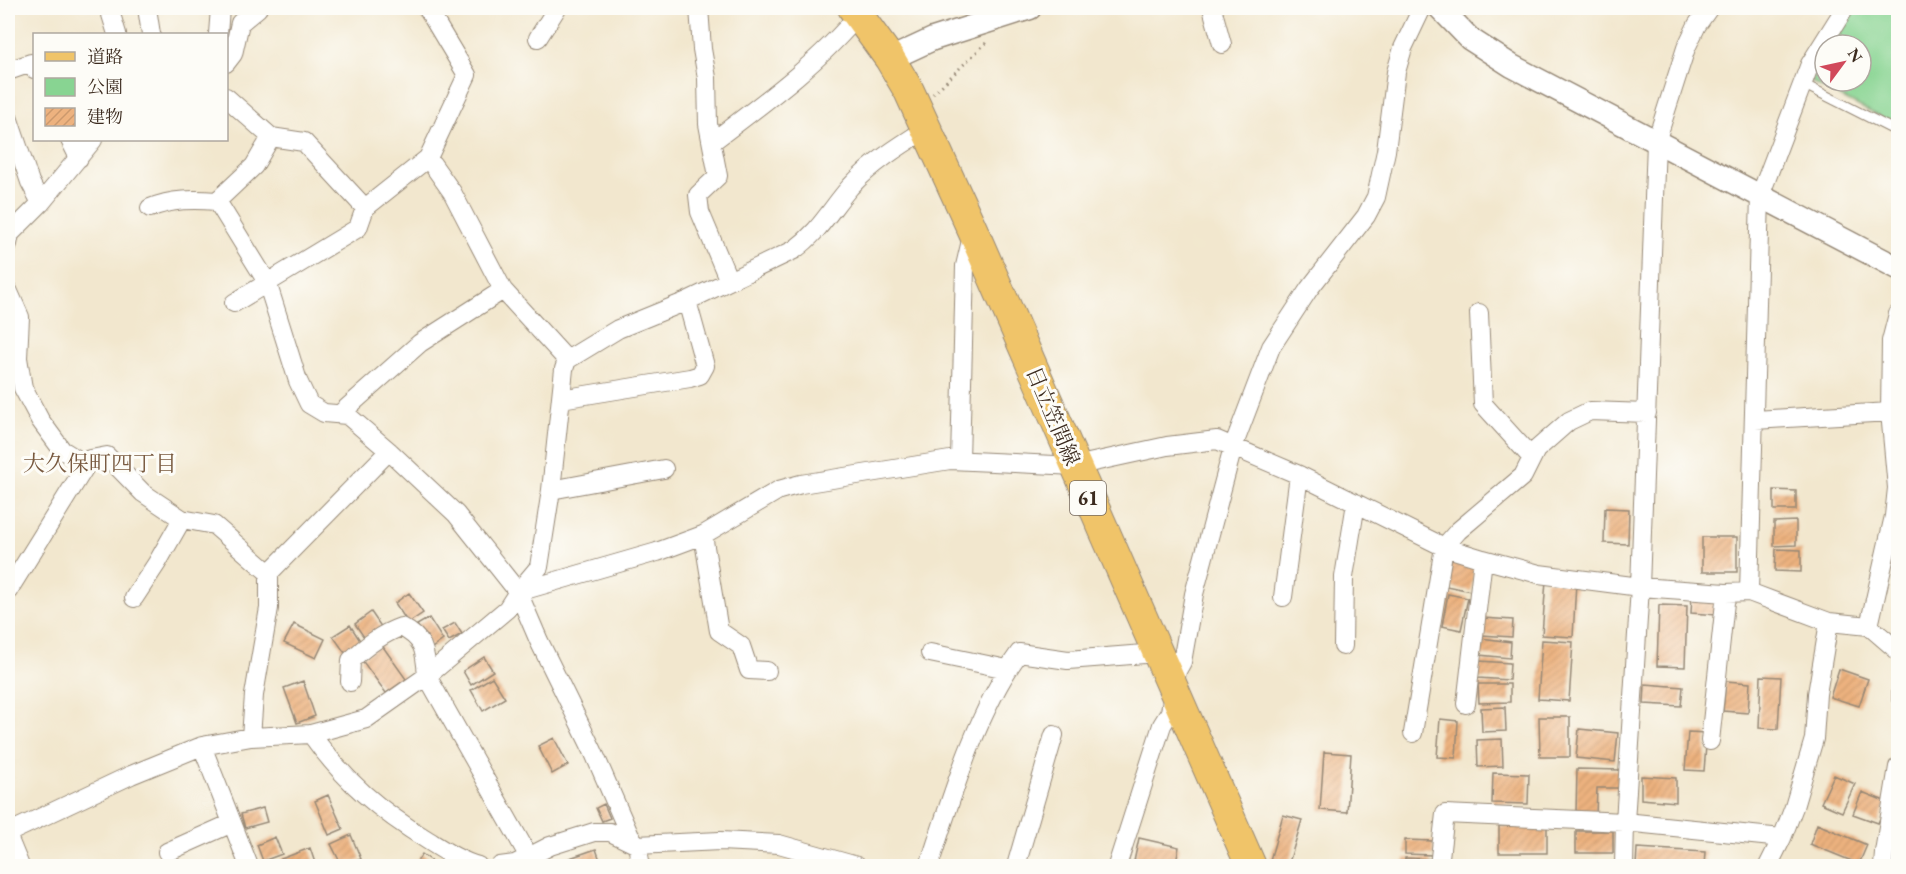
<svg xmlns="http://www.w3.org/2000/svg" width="1906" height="874" font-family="'EB Garamond','Noto Serif JP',serif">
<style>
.green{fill:#88d492;stroke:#627f58;stroke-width:1.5}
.building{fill:url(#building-hatch)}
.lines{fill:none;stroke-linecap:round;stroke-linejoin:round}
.service-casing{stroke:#968876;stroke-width:11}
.minor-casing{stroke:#968876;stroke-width:20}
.tertiary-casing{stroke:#968876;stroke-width:25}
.primary-casing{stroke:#968876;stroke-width:32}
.path{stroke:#968876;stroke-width:3;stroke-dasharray:1.5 4.5;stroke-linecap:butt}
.service{stroke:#fff;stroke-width:9}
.minor{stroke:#fff;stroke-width:18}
.tertiary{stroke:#fff;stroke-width:22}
.primary{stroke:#f0c469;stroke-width:30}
.labels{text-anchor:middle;stroke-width:6;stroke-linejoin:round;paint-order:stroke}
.shield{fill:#fdfcf7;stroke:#75695f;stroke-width:1.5}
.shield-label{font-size:20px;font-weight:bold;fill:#3b2a1e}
.street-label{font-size:21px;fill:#3b2a1e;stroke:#fdfcf7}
.neighbourhood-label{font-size:22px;fill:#795a40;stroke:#fdfcf7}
</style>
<defs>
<pattern id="building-hatch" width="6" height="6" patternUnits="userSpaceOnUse" patternTransform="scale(1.5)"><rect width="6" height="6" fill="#edb27f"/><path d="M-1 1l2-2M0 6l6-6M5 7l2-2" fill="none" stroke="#cc996d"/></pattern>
</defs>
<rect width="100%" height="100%" fill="#fdfcf7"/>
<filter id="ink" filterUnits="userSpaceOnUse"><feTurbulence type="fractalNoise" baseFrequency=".0167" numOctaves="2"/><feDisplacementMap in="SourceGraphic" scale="12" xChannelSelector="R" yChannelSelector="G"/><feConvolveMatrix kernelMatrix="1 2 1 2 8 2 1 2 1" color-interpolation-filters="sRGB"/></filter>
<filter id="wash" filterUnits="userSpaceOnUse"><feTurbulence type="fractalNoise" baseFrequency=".008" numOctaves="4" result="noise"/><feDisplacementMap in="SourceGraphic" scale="24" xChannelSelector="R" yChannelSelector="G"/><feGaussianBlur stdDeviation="1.35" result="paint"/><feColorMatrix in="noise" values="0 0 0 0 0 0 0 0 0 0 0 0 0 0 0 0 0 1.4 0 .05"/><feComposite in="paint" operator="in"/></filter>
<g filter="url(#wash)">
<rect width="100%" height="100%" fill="#f2e7ce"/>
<path class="green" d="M1854,8H1898V126L1811,82L1825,54V81H1861V45H1831Z"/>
<g id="blocks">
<path class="building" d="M1774,490L1796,491V510H1774Z
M1605,508L1629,509L1628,544L1604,543Z
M1796,521V545L1774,546V522Z
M1702,537H1737V572H1702Z
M1776,549L1801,550V572L1775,571Z
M1452,555L1476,560L1471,591L1446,586Z
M1546,580L1576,582L1573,637L1542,635Z
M409,593L423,613L408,623L395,603Z
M1448,594L1468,598L1461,630L1442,626Z
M1692,595L1719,597L1718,615L1691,613Z
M1659,605L1687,606L1685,667L1657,666Z
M371,612L382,628L366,640L355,624Z
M429,618L443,640L432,648L417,625Z
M1482,618L1513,620L1512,637L1481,635Z
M455,623L462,634L449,641L442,630Z
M294,624L325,639L316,658L284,643Z
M350,625L361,642L345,653L333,636Z
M1481,638L1511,642L1510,658L1479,655Z
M1542,640L1573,642L1569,701L1538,699Z
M381,644L406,679L386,693L361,659Z
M484,657L493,671L471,685L463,671Z
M1479,661L1510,663L1509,680L1478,678Z
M1839,669L1868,679L1859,706L1830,697Z
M1761,676L1781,677L1778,729L1759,728Z
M1892,676L1898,677V701H1892Z
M492,677L505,698L483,711L471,690Z
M303,681L315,716L297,723L284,688Z
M1726,681L1750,683L1748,713L1723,711Z
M1478,684H1510V702L1479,703Z
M1645,684L1683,687L1681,706L1644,704Z
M1505,707L1506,731L1482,732L1481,708Z
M1539,717H1570V757H1540Z
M1440,719L1458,721L1456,758L1437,757Z
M1579,729L1618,733L1615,762L1576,758Z
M1688,732L1707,733L1704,771L1685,770Z
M554,738L568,765L552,774L538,746Z
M1502,739L1503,766L1478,767L1477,740Z
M1324,752L1351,754L1347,812L1320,810Z
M1577,769L1621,770L1620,788H1597L1596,815L1576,814Z
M1493,773L1529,774L1528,804L1492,803Z
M1834,775L1855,784L1842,812L1821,803Z
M1641,776L1676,778V802L1641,799Z
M1862,792L1887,802L1878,823L1853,814Z
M328,795L343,829L329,835L315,801Z
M604,804L610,818L602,821L596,808Z
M263,808L267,822L245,828L241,814Z
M1283,815L1302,820L1288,866L1270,860Z
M1817,824L1867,845L1859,864L1810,844Z
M1499,826H1547V853H1499Z
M1576,831H1613V853H1576Z
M351,835L361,859L342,866L331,844Z
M275,837L282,854L263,861L257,845Z
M1139,838L1179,847L1175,866H1133Z
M1405,840L1433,841V855L1405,854Z
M310,848L316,866H283L281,859Z
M1637,848L1705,852L1704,866H1636Z
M596,849L602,866H558L565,863L564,860Z
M422,854L439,866H414Z
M1405,858L1431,859L1430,866H1404Z"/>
</g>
</g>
<g filter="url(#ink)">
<use href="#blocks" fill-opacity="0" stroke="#968876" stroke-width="1.5"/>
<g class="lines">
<defs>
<path id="service" d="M1801,83L1898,132"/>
<path id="minor" d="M109,8L117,34
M147,8L151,34
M427,8L467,75L428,158L452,192L503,290L567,360
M699,8L702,49L707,78L708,124L718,176L698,195L700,212L729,281
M1212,8L1222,44
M218,34L220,8
M538,38L557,8
M226,63L233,54L240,23L258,8
M8,71L31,63L34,69
M226,97L271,137L304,142L365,208L428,158
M8,117L30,182L41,203
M271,137L254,166L217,201L267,282L298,381L309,404L324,413L347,415L389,451L456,514L518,592L539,641L593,751L630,836L637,845L641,866
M70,140L79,158
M712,142C762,104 819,63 859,14
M150,208C172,199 193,199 217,201
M8,244L10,234L41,203L93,140
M8,290L20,317L18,358L23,388L40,420L62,450L80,461L107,456L143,493L182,519L214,525L269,573
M234,303L358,228L365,208
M1479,313L1483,404L1532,458
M561,399L690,378L700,375L705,366L687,301
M340,414L420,343L503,290
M1755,420L1890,412
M960,460L965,266L973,232
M551,490L664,469
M703,535L719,631L741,646L749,670L767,671
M8,591L90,459
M518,592L539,567L551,490L564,369L567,360L618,329L687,301L794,250C820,231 830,210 850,187C871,164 899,146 925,130
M1749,592L1760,196L1810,64L1845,8
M1283,597L1299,475
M134,598L157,563L182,519
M1869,626L1894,516L1897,488L1890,412L1891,341L1898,314
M1343,646L1344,577L1356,503
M930,653L1007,669
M350,682L351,660C366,646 381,634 401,627C425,639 425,651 427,676L529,857
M1466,704L1483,559
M1413,733L1444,547L1458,531L1523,476L1536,450L1569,421L1590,411L1647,413
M311,734C344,781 380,811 429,841C445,851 460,861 478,866
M251,737L254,695L269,608V573L389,451
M1710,741L1726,593
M202,746L249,866
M8,833L131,775L202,746L251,737L311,734L366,719L427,676L507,609L518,592L657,552L703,535L779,490L801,484L950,460L1075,466L1167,446L1217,440L1299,475L1444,547L1483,559L1539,574L1640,587L1726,593L1749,592L1829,622L1869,626L1898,651
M8,837L20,866
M167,852L232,823
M500,866L515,864L550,846L594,832H610L637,845L720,841L779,844L857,866
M929,866C951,798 977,711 1019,653L1068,660L1157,653
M1016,866L1054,735
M1117,866L1162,725L1170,712L1177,671L1182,662L1194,594L1233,447L1271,347L1309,289L1366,216L1376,197L1386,151L1396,72L1403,48L1422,8
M1439,866L1445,814L1625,822L1782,838
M1624,866L1625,822L1640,587L1656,142L1686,48L1697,25L1709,8
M1768,866L1782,838L1794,807L1814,739L1817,694L1829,622
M1883,866L1884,852L1898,767"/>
<path id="tertiary" d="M1440,8L1470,39L1512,66L1898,268
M890,59L933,39L1030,8"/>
<path id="primary" d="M853,8L890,59L909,91L973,231L1251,866"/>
</defs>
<use href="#service" class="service-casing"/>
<use href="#minor" class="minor-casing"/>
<use href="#tertiary" class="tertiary-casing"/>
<use href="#primary" class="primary-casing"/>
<path class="path" d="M933,94L987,42"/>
<use href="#service" class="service"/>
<use href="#minor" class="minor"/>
<use href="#tertiary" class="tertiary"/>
<use href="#primary" class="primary"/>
</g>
</g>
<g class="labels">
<rect class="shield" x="1070" y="481" width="36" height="34" rx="4.5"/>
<g class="shield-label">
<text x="1088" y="505">61</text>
</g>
<g class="street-label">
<text transform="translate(1053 416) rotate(67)" y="7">日立笠間線</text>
</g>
<g class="neighbourhood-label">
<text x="100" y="471">大久保町四丁目</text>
</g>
</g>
<rect width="1906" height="874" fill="none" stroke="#fdfcf7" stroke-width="30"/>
<rect x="33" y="33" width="195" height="108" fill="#fdfcf7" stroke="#afa8a0" stroke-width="1.5"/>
<rect x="45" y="52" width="30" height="9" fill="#f0c469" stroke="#afa8a0" stroke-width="1.5"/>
<text x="87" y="63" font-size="18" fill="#3b2a1e">道路</text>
<rect x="45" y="78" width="30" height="18" fill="#88d492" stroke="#afa8a0" stroke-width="1.5"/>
<text x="87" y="93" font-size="18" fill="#3b2a1e">公園</text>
<rect x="45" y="108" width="30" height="18" fill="url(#building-hatch)" stroke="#afa8a0" stroke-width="1.5"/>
<text x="87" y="123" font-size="18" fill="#3b2a1e">建物</text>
<g transform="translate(1843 63) rotate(57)"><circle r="28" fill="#fdfcf7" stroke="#afa8a0" stroke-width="1.5"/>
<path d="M0-4.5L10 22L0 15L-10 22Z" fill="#d1495b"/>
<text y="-9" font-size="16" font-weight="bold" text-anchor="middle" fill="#3b2a1e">N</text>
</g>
</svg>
